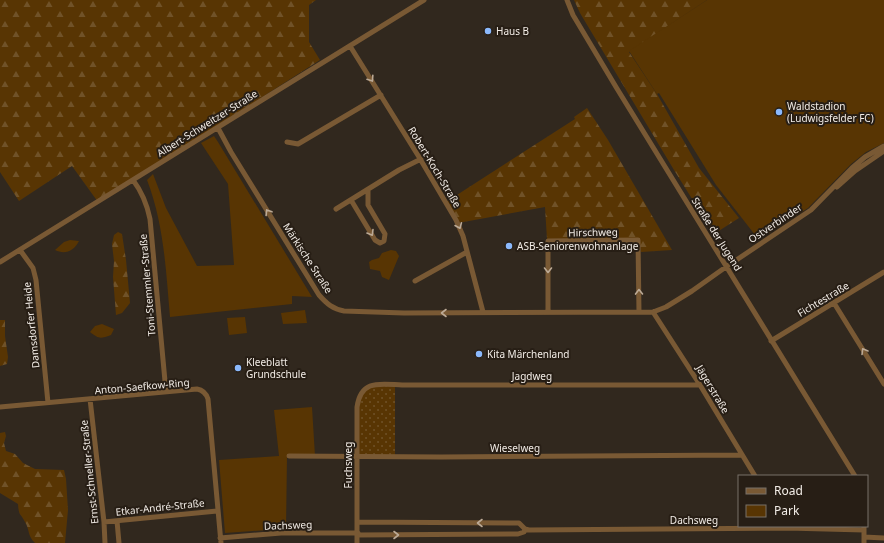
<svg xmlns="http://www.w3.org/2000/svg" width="884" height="543" font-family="'Noto Sans',sans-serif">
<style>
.grass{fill:url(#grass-dots)}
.forest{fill:url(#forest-firs)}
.green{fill:#583503}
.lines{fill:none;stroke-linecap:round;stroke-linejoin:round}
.street{stroke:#795934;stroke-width:5}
.oneway{stroke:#bcaa96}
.poi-dot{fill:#8bb9fc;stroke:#271e15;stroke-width:1.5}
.labels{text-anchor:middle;stroke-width:4;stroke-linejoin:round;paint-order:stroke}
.poi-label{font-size:10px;fill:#f2ece6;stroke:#271e15;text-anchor:start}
.street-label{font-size:10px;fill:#f2ece6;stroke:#271e15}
</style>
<defs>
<pattern id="grass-dots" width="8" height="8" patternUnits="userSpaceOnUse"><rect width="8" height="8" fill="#583503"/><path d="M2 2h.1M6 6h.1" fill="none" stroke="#705228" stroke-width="1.8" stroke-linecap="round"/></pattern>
<pattern id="forest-firs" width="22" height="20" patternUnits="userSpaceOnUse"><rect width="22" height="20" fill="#583503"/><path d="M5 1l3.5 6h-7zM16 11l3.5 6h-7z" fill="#705228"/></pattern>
</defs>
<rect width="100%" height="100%" fill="#31281e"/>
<path class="grass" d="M373,385H395V457H357L359,395Z"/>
<path class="forest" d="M0,0H316L309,5V42L320,60L98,202L72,166L19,201L0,172Z
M574,0H707L629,52L657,94L699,168L739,218L714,234L674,170L580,13Z
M587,108L608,140L672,250L641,252L639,238L547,239L545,207L458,223L446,202L575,119L574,117Z
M118,232L122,234L126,260L130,303L122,313L116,315L113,277L114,261L112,244L114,235Z
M0,320H5V336L8,357L7,364L0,366Z
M5,432L6,436L4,443L6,451L15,454L23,463L35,469L64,470L66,479L68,510L65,543H35C27,535 30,530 25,522C20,512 19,517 18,504L0,493V433Z"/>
<path class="green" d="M707,0H884V143L866,152L851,164L808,208L759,240L716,185L659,93L657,94L629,51Z
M214,136L218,142L312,297L292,296V304L170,317C166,271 164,224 147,180L153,174L166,208L197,266L234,265L228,184L201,143Z
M70,240L79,241C74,251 65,255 55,250L64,242Z
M391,250L396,251L399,256L389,280L382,277L380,271L370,269L369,262L372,260L379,258L382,253Z
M305,310L307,323L283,324L281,313Z
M245,317L247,333L229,335L227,318Z
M102,324L114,329L111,335C100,339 99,339 90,332L95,326Z
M312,407L315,456H287L286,528L281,529L225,533L219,460L279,456L274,410Z"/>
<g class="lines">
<path class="street" d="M567,0L573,15L616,87L855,476
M350,46L419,157L456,220L463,236L483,312
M218,128L231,152L319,295C327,304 333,309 344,311L404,313L653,312L666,307L692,291L723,269L811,210L852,168L865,157L884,146
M287,142L298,144L381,95
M133,180C142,192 147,204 150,219L166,392
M837,187L855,171L884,151
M351,200L375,240L380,243L384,241L385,234L368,205V189
M336,209L399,170L421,159
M20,250L33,268L36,280L48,403
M0,262L424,0
M415,281L467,252
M834,303L884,384
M548,312V241L638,240L639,312
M653,312L700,385L755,476
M771,341L884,272
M90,399L104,522L105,543
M0,407L197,389C203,390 206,393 208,399L221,543
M289,456L441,457L742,455
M117,521L119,543
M104,522L217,511
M357,522L519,523L525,529L529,530L787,528L864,530
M864,526V543
M357,535L518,534L524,532L525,529
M864,537L884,538
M220,538L281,533H358
M357,543V407C361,379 380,384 402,385H700"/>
</g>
<defs><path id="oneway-chevron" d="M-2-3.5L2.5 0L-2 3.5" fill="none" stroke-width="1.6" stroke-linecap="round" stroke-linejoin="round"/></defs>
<g class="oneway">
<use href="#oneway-chevron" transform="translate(371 79) rotate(57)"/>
<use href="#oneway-chevron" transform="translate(268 212) rotate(-122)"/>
<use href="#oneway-chevron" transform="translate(459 226) rotate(67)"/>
<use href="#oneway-chevron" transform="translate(371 233) rotate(59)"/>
<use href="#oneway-chevron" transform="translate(548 270) rotate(90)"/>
<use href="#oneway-chevron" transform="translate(639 292) rotate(-91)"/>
<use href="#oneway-chevron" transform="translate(444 313) rotate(180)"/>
<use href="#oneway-chevron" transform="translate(864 351) rotate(-121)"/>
<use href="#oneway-chevron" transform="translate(480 523) rotate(-180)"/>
<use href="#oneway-chevron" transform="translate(396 535)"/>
</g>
<g class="poi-dot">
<circle cx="488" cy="31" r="4"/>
<circle cx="779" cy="112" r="4"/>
<circle cx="509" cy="246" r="4"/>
<circle cx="479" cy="354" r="4"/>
<circle cx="238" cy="368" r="4"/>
</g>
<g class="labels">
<g class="poi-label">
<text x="496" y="35">Haus B</text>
<text x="787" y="110">Waldstadion<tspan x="787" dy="12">(Ludwigsfelder FC)</tspan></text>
<text x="517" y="250">ASB-Seniorenwohnanlage</text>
<text x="487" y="358">Kita Märchenland</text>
<text x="246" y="366">Kleeblatt<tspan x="246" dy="12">Grundschule</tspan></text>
</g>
<g class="street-label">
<text transform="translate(207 123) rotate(-32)" y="4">Albert-Schweitzer-Straße</text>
<text transform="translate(435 167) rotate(59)" y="4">Robert-Koch-Straße</text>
<text transform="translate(775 223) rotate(-34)" y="4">Ostverbinder</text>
<text transform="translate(593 232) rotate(-1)" y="4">Hirschweg</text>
<text transform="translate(717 234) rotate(58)" y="4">Straße der Jugend</text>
<text transform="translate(308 258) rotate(57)" y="4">Märkische Straße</text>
<text transform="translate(147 285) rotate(-95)" y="4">Toni-Stemmler-Straße</text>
<text transform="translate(823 299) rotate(-31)" y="4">Fichtestraße</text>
<text transform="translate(31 325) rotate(-96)" y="4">Damsdorfer Heide</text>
<text x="532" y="380">Jagdweg</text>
<text transform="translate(142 386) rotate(-5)" y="4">Anton-Saefkow-Ring</text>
<text transform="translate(713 389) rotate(59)" y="4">Jägerstraße</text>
<text x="515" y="452">Wieselweg</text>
<text transform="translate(348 465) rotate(-90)" y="4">Fuchsweg</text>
<text transform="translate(89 472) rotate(-96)" y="4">Ernst-Schneller-Straße</text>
<text transform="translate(160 507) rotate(-6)" y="4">Etkar-André-Straße</text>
<text x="694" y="524">Dachsweg</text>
<text transform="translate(288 525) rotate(-2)" y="4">Dachsweg</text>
</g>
</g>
<rect x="738" y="475" width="130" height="52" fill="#271e15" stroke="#787069"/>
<rect x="746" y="488" width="20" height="6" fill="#795934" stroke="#787069"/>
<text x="774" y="495" font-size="12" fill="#f2ece6">Road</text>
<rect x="746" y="505" width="20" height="12" fill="#583503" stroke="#787069"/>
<text x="774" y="515" font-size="12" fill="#f2ece6">Park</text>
</svg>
